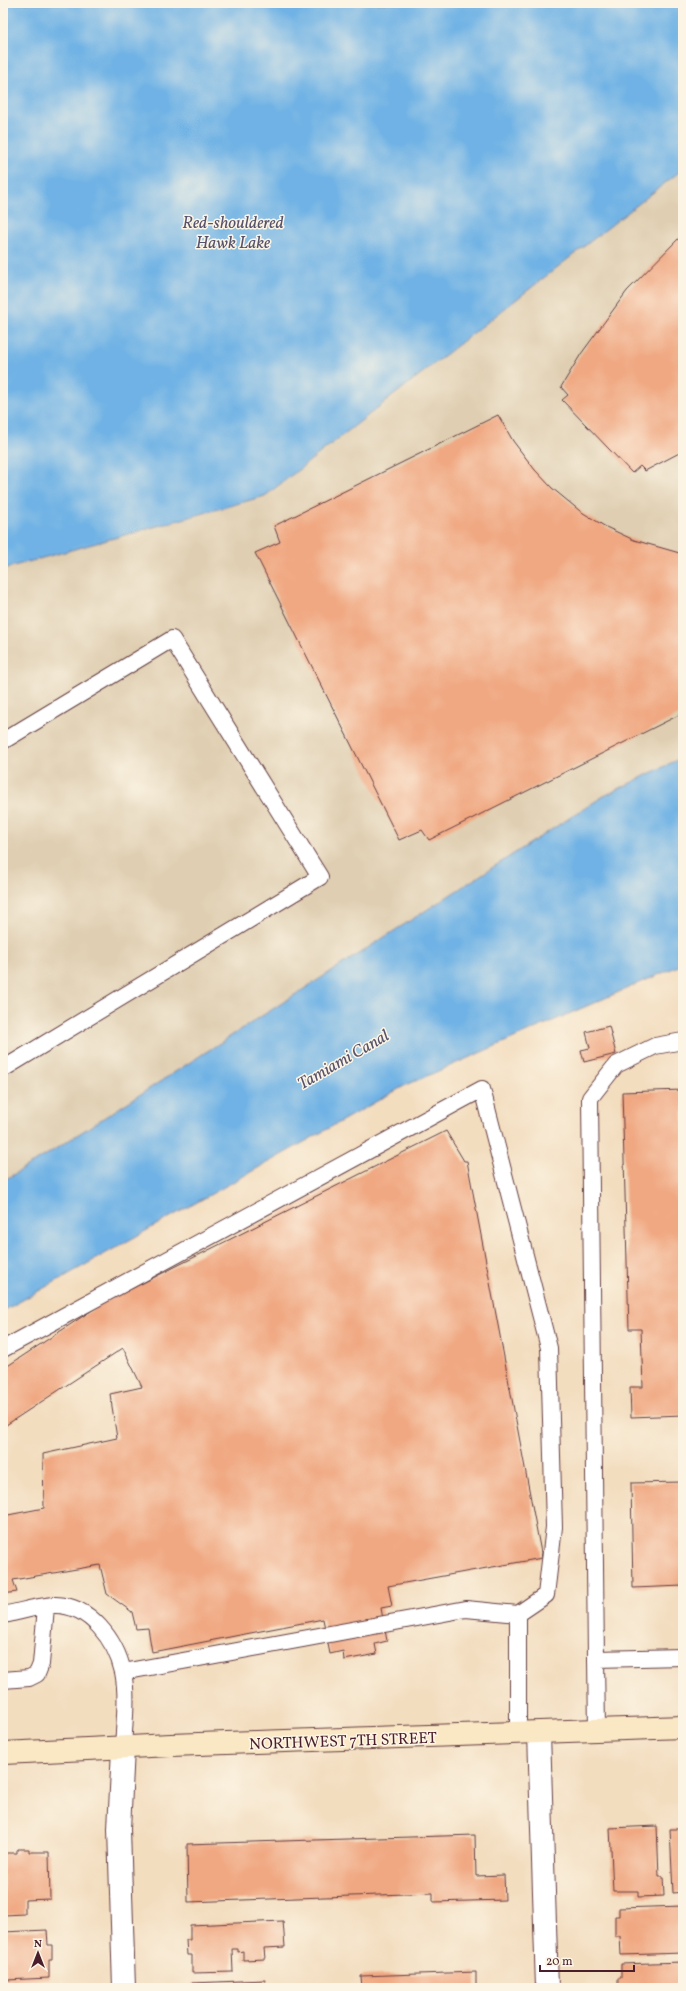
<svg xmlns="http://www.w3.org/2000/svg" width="686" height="1991" font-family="Vollkorn,serif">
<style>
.built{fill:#dfceb1}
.water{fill:#6fb2e5;stroke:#5c6888}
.building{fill:#f0a882}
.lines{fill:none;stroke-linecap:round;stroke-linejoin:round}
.lane-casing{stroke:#633c41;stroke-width:18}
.street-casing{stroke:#633c41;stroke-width:24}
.secondary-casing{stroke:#633c41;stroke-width:24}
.lane{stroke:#fff;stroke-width:16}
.street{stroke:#fff;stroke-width:22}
.secondary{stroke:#fae7c3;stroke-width:22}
.labels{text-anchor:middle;stroke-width:3;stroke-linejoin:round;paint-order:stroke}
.street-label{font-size:16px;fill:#4a1f2b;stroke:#fcf5e5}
.water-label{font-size:17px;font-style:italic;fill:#57526c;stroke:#fcf5e5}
</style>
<rect width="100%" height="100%" fill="#fcf5e5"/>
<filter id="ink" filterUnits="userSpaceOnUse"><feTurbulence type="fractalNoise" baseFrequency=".025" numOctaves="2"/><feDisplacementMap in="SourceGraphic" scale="8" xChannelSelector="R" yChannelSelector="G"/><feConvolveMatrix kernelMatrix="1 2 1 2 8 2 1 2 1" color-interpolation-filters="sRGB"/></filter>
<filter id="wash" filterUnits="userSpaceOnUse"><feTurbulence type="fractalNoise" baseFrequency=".012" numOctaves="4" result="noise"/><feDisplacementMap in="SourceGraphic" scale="16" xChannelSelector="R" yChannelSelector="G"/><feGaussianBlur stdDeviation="0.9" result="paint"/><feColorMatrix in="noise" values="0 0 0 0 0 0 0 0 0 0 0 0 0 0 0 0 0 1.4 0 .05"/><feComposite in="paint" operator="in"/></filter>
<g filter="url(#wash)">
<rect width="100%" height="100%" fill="#f3ddbf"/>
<path class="built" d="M683,169V757L602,797L46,1155L3,1181V569L265,496Z"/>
<path class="water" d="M3,3H683V169L265,496L3,569Z
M683,757V964L404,1086L3,1311V1181L46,1155L602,797Z"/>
<g id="blocks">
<path class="building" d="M683,234V451L645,471L640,466L632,473L562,400L568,395L561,387L581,354L627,291Z
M498,415L513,441L535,470L552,488L580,511L606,527L634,540L683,554V713L429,840L422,830L399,840L255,553L280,542L274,526Z
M609,1026L616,1054L584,1062L581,1050L590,1048L586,1032Z
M683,1090V1415L631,1417L630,1387H643L641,1329H629L622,1092Z
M446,1131L464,1161H467L542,1558L388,1586L392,1606L381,1608L387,1641L375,1644L377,1654L344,1660L343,1651L330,1654L323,1619L152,1652L148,1628L136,1629L132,1612L107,1594L100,1565L13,1580L17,1592L3,1594V1516L44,1508L43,1454L117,1438L110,1394L142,1387L123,1348L3,1427V1369L103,1303Z
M683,1482V1586L633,1588L631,1483Z
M657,1826L659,1876H663L664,1896L638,1897V1891H613L610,1828Z
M670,1829H683V1892L673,1893Z
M475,1835L476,1876L504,1875L505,1900L433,1902V1893L188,1902L187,1844Z
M17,1849H29V1852H49L50,1899L25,1900V1914L4,1915L3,1853H17Z
M683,1906V1953L621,1955L620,1936H615V1916H619V1908Z
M283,1921L285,1947L264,1948L265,1959L243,1960V1951L238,1952V1949H232L233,1972L192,1973V1955H187L186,1940H190V1925Z
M47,1930L48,1945H52V1960H49V1978L6,1980L5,1958H3V1932Z
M683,1962V1988H618V1978H621V1964Z
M476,1972V1988H362L361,1976Z
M265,1980V1988H192V1983Z"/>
</g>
</g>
<g filter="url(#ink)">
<use href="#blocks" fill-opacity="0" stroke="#633c41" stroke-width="1"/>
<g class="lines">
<defs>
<path id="lane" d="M3,741L172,639L320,877L3,1069
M3,1349L482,1089L549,1348L554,1527L546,1595L518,1614L466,1609L123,1672
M3,1615C19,1612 37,1606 54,1605C90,1604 116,1641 123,1672C128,1697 124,1724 123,1749
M596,1659L590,1098L616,1065L655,1046L683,1041
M3,1680L29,1678L37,1674L41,1664L46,1607
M597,1730L596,1659L683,1657
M518,1733V1614"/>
<path id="street" d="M539,1733L547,1988
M123,1749L119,1829L124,1988"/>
<path id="secondary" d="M3,1753L171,1745L683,1727"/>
</defs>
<use href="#lane" class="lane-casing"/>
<use href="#street" class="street-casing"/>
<use href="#secondary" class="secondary-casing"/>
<use href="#lane" class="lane"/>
<use href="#street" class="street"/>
<use href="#secondary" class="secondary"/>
</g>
</g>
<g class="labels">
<g class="street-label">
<text transform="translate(343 1740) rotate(-2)" y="6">NORTHWEST 7TH STREET</text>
</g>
<g class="water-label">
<text x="233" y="228">Red-shouldered<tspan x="233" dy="20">Hawk Lake</tspan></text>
<text transform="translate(343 1059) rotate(-30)" y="6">Tamiami Canal</text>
</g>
</g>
<rect width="686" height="1991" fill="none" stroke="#fcf5e5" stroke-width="16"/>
<g transform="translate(38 1953)" stroke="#fcf5e5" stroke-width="3" paint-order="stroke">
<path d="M0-3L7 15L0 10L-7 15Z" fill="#4a1f2b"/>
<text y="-6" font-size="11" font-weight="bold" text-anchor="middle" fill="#4a1f2b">N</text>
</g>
<path d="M540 1965v6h94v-6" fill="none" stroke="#4a1f2b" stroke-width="2"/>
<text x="546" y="1965" font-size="12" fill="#4a1f2b" stroke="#fcf5e5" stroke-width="3" paint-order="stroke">20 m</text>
</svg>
